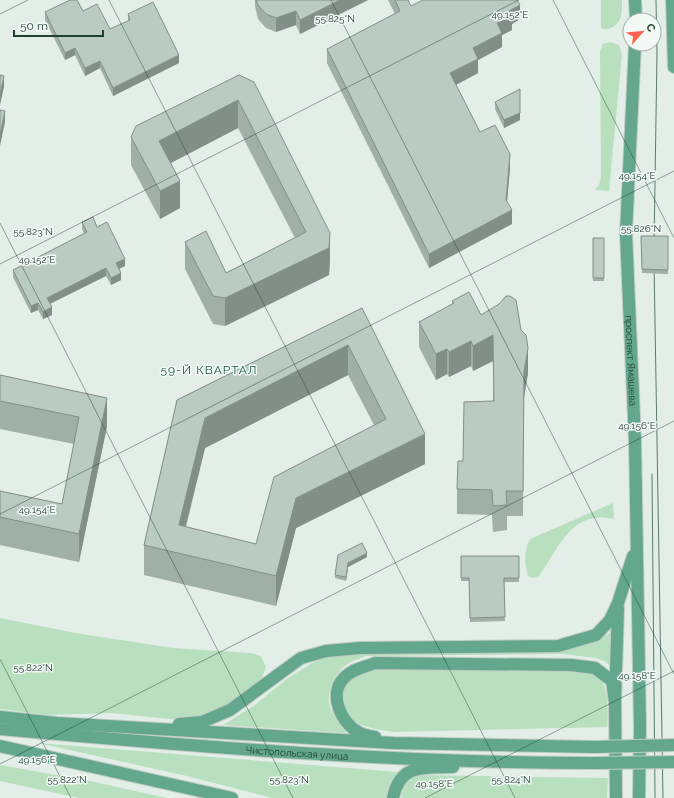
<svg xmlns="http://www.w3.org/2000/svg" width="674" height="798" font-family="Raleway,sans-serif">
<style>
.green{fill:#b9e0be}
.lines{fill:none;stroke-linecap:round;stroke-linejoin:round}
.major-casing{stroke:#c1cac6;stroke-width:14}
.major{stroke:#63a78c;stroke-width:12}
.tram{stroke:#5b7c6e;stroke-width:1}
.major-bridge-casing{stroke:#c1cac6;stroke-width:14;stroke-linecap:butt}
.major-bridge{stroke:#63a78c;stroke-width:12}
.wall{fill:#a0afa7;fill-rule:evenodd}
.shaded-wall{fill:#828f88}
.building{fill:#baccc2;stroke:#828f88;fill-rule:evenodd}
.ticks{fill:none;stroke:#204033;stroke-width:1;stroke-opacity:0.45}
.labels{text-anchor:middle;stroke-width:3;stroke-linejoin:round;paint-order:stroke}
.street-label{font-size:10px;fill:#204033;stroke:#f3faf5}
.quarter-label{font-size:12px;letter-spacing:1px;fill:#1a543e;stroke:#f3faf5}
.ticks-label{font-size:10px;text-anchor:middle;fill:#204033;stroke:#f3faf5;stroke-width:3;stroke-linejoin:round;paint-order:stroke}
</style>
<rect width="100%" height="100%" fill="#e2eee7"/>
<path class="green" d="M601,0H622C622,12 623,22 611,28C607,29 605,30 601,28Z
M610,42L619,45L622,54L609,191L595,190L599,185L601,178L600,52L603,44Z
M613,503L614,519C571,509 559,548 539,576L533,578L528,576C524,562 524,552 530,539Z
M0,618L81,634L173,648L251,653L261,656L266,667L262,678L226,706L204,716L179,720L112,713L48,715L0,709Z
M612,632L613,669L606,662L596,658L563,654L366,656C360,659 354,660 349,663C336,671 327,689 329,703C331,714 340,724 346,733L223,725L255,705L288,678L314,662L335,655L366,653L561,651L589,644Z
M376,667L571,670C594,673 605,674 607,699C608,709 608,718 607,727L394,732C382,730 364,728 355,721C350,717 346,709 344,702C340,680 359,674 376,667Z
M38,743L398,772L391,784L388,798H272L187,776Z
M0,765L90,781L167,798H79L0,781Z
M419,775L608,778L607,798H401C402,786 408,780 419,775Z"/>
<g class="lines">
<defs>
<g id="major">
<path d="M635,0L636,20"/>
<path d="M672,0L674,67"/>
<path id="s1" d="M635,44L626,233L635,441L640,727L639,798"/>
<path d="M0,717L57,723L393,743L595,747"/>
<path d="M179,724L202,722L230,710L301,658L326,651L360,648L558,646L596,635L610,620L618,603L633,556"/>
<path id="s2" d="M0,729C198,747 396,763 595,763"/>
<path d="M375,737C370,736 364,735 360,733C341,724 328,694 344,678C352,669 365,667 375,663L571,665L595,668L612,681L615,702"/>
<path d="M0,746L232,798"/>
<path d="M393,798C400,763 424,768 453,767"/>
<path d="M616,798L615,702L618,608"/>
</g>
</defs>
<use href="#major" class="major-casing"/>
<use href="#major" class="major"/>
<path class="tram" d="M654,246L657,53L656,0
M654,262L663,798
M652,474L655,798"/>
<defs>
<path id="major-bridge" d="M595,747L674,745
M595,763L674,762"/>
</defs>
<use href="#major-bridge" class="major-bridge-casing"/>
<use href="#major-bridge" class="major-bridge"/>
</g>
<path class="wall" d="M255,0H368L300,34L296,25L276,32L266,28L258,19L255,6Z
M388,0H408L411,6L520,19L512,24V30L502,35V47L478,60V73L456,85L480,132L510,168L507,202L512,224L429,268L327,63V49L395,14Z
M83,11L110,29L128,21V14L179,63L113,96L100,68L85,76L75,55L65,60L45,20V12Z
M239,75L330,260L329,275L225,326L213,324L185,269V242L226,273L295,238L238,128L171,163L180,208L160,219L131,165V137Z
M495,102L520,120L504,128L495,109Z
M82,222L97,227L125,266L119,269L121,280L111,285L106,276L50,304L52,315L43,319L38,310L31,313L13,277V270L84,234L82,229Z
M641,236H668V274L642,273Z
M593,238H604V281H593Z
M452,301L481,315L528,373L524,397L523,516H507V530L493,532L492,515L457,514V489L463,461L493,401V361L473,371L471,366L449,377L447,374L436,380L419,347V322L452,304Z
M362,308L425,464L296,528L276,606L144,575V545L177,400ZM348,375L374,425L256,544L186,527L205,448Z
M0,375L107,426L79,562L0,545V491L62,504L74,444L0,429Z
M338,555L367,557L348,567L346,581L335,578V575Z
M461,556H519V582H504L505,621L470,622L469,581H461Z"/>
<path class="shaded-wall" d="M340,0H368L300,34V20Z
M520,5V19L512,24V30L502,35V47L478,60V73L450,88V73L497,23L509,11Z
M296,11V25L276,32V18Z
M75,48V55L65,60V53Z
M179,55V63L113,96V88Z
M100,61V68L85,76V68Z
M4,76V87L0,105V94Z
M520,89V120L504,128V120Z
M238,100V128L159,169V141Z
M5,111V122L0,146V135Z
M510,154V168L506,213L512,210V224L429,268V254L506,200Z
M180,181V208L160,219V191Z
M330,233V260L329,275L225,326V298Z
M125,259V266L116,270V263Z
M106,268V276L47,305V298Z
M121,273V280L111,285V278Z
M38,303V310L31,313V306Z
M52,307V315L43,319V312Z
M493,335V361L473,371V346Z
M471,341V366L449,377V352Z
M348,345V375L205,448L179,553V525L205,418Z
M528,348V373L524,397L523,516L524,372Z
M447,349V374L436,380V354Z
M107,398V426L79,562V534Z
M425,434V464L296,528L276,606V576L296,498Z
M367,553V557L348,567L346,581V577L348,563Z"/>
<path class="building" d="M70,0H77L83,11L97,4L110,29L130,20L128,14L153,2L179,55L113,88L100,61L85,68L75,48L65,53L45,12Z
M256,0H340L300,20L296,11L276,18L266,14L258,5Z
M395,0H408L411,6L423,0H517L520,5L509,11L512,16L497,23L502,33L473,48L478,59L450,73L480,132L495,125L510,154L506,200L512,210L429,254L327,49L400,11Z
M0,75L4,76L0,94Z
M239,75L254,82L330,233L329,248L225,298L213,296L185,242L206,231L226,273L306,232L238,100L159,141L180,181L160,191L131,137L136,126Z
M520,89V113L504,120L495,102Z
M0,110L5,111L0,135Z
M93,217L97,227L107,222L125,259L116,263L121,273L111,278L106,268L47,298L52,307L43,312L38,303L31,306L13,270L87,232L82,222Z
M641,236H668V270L642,269Z
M593,238H604V278H593Z
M469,292L481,315L499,304L506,296H510L516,300L521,330L526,335L528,348L524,372L523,491H506L507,505L493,506L492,490L457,489L458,461H463L464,402L494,401L493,335L473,346L471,341L449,352L447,349L436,354L419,322L454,303L452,301Z
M362,308L425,434L296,498L276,576L144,545L177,400ZM348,345L386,419L274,477L256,544L179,525L205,418Z
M0,375L107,398L79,534L0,517V491L62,504L79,417L0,401Z
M362,543L367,553L348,563L346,577L335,575L338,555Z
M461,556H519V578H504L505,617L470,618L469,578H461Z"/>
<path class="ticks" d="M109,0L515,798M331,0L674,674M553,0L674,238M0,14L28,0M0,223L293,798M0,264L519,0M0,514L674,171M0,659L71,798M0,764L674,421M425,798L674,671"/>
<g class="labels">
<g class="street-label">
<text dy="4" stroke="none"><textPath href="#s1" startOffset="317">проспект Ямашева</textPath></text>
<text dy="4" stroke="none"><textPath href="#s2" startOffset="298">Чистопольская улица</textPath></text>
</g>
<g class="quarter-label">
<text x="209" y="374">59-Й КВАРТАЛ</text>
</g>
</g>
<g class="ticks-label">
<text x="510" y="18">49.152°E</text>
<text x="335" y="22">55.825°N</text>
<text x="637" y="179">49.154°E</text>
<text x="641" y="232">55.826°N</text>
<text x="33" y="235">55.823°N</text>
<text x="37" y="263">49.152°E</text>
<text x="637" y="429">49.156°E</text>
<text x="37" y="513">49.154°E</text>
<text x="33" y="671">55.822°N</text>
<text x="637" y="679">49.158°E</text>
<text x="37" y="763">49.156°E</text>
<text x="67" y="783">55.822°N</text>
<text x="289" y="783">55.823°N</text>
<text x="511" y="783">55.824°N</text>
<text x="434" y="787">49.158°E</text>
</g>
<g transform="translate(642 32) rotate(63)"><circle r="19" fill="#f3faf5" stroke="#9fb0a7"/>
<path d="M0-3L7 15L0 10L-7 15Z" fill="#fd6350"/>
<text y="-6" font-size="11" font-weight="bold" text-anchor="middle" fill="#204033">С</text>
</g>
<path d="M14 30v6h89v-6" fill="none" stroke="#204033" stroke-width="2"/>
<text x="20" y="30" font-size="12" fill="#204033" stroke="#f3faf5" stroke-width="3" paint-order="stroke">50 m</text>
</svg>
